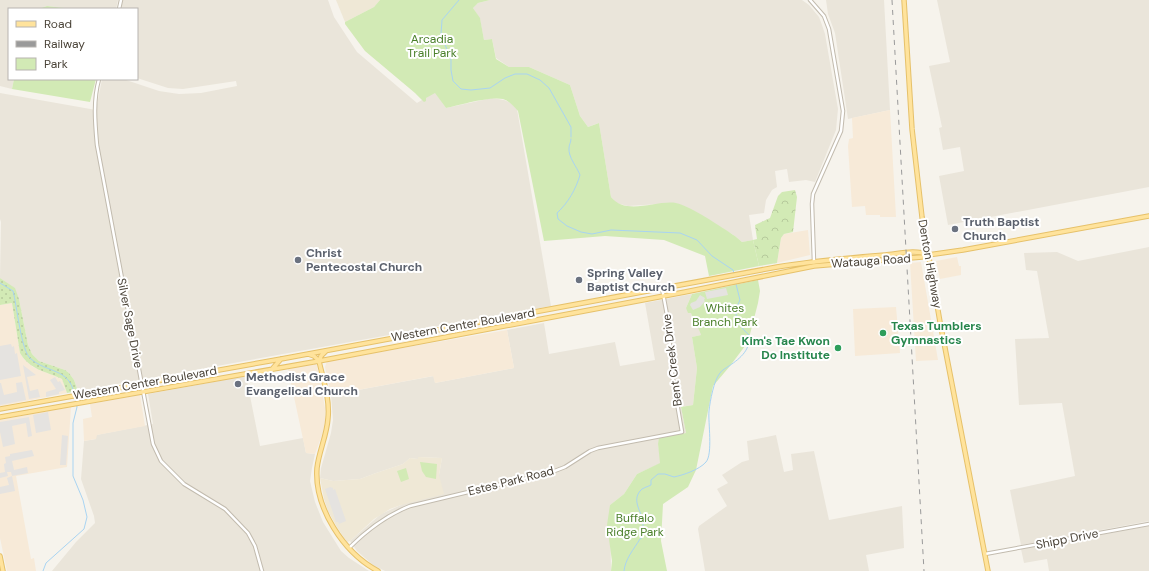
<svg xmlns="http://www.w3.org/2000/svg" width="1149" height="571" font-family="'DM Sans',sans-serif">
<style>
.residential{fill:#eae5da}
.commercial{fill:#f7ead8}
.education{fill:#efe8d6}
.grass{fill:url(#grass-dots)}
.forest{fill:url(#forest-crowns)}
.green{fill:#d2eab5}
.parking{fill:#e5e3e0}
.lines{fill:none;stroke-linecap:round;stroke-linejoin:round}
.stream{stroke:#a9d4f2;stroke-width:1}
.minor-casing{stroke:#c2bbae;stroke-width:4.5}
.major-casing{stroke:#e6c16a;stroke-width:5.5}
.minor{stroke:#fff;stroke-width:2.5}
.major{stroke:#ffe39c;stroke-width:3.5}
.rail{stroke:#9a9a9a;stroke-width:1;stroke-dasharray:5 5;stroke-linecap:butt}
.worship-dot{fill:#6b7280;stroke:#fff;stroke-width:1.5}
.leisure-dot{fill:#2e9e5b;stroke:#fff;stroke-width:1.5}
.labels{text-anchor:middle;stroke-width:4;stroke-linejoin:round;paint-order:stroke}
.park-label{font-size:12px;fill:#4a7f2a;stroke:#fff}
.worship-label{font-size:12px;font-weight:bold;fill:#5b616d;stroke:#fff;text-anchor:start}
.street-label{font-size:12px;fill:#4b4439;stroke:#fff}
.leisure-label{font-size:12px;font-weight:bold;fill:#27864d;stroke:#fff;text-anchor:start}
</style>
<defs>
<pattern id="grass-dots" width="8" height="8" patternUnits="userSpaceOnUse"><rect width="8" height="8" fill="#d2eab5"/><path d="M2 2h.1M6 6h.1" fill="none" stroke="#b6ca9c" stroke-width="1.8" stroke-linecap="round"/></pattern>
<pattern id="forest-crowns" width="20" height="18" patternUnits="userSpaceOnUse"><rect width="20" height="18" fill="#d2eab5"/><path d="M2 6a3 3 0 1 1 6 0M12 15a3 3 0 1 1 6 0" fill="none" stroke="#b6ca9c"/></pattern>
</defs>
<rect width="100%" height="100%" fill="#f6f3ec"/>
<path class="residential" d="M0,0H118L116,9H73L47,6L38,9H9V79H14L12,89L0,86Z
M123,0H328L334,17L357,52L417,103L435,92L446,108L492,98L504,100L511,103L517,109L551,306L78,391L74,380L69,373L65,370L39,361L32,354L28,345L19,299L14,288L0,278L1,222L0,219V93L96,110L102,79H123L159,91L179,94L201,93L237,86L236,81L183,89L168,88L137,78V9H121Z
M490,0H802L809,5L819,17L822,25L825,34L838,109L836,130L815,182L806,180L789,182L787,169L775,171L777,187L772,190L766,200L764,213L749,215L753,240L742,242L735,236L686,207L675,203L628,206L616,203L611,197L599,123L593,125L588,127L580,116L570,85L529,67H509L496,58L492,39L484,40L480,19L473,8L478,3Z
M826,0H884L890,110L848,119L835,33L828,14Z
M937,0H1149V187L948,225L939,176L964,171L960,147L943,150L939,128L942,127L929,66L950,62Z
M1149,247V521L1021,545L1010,490L1075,476L1062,403L1019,405L1015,339L1049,338L1037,271L1026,270L1024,253L1057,252L1078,261Z
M692,294L686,308L691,313L692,320L699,326L701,335L692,337L697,368L693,405L681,407L686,433L658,444L661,463L637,474L624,494L610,505L611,571H385L373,565L357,551L350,541L381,514L401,505L439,475L442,458L418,457V459L410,458L403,464L376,473L360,479L333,481L320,478L321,468L331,433L333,420L331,395L434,376L435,383L514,368L507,330L544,323L549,354L615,342L620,366L655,360L645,303Z
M246,376L260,446L303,438L306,453L315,454L312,468L310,481L315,502L323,522L341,551L349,558L369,571H52L76,542L95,523L94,516L81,479L84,441L96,439V435L153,424L148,394Z
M776,435L784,472L793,470L791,454L814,451L829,520L902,506L904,548L866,555L869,571H705L698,529L699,526L727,506L717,489L728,483L722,475L742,462L749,460L747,441Z
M1149,526V571H1049L1047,559L1024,563L1021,549Z"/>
<path class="commercial" d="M890,110L896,217H880V215H866L865,206L852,207L848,146L849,139L853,138L852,118Z
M808,230L810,255L777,263L781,238L784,234Z
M957,257L959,266H961V275L940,279L936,261Z
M921,262L938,360L916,361L910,263Z
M12,303L20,353L24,359L33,367L62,379L67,393L0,406V305Z
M896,307L900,353L855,356L853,309Z
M507,330L514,368L435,383L433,376L331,395L325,367L327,361Z
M314,363L317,365L325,408V422L322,435L315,454L306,453L288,369Z
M140,395L145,426L97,435L96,439L84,441L83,419L92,417L90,404Z
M71,407L67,467L16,476L31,559L34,558L36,571H7L0,538V420Z"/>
<path class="education" d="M336,0H380L374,7L345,22Z
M418,457L442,458L439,475L444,494L401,505L390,509L374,519L350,541L347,542L338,529L328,511L324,499L320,478L333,481L360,479L376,473L403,464L410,458L418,459Z"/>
<path class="grass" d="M0,278L15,288L19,299L28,345L32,354L39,361L65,370L69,373L74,380L78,391L67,393L62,379C45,371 30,370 20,353L12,303L0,305Z"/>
<path class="forest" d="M795,190L797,197L793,232L784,234L781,238L777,263L759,266L753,240L757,239L755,225L770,218L778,196L782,192Z"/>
<path class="green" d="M380,0H490L478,3L473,8L480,18L484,40L492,39L496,59L509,67H529L570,85L580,116L588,127L599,123L611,197C626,216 656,200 676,203C691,206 721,227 735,236L742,242L753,240L759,266L709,276L705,256L664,240L605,236L544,241L518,111C514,106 509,101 503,99C490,96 459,105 446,108L435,93L426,98V101L424,102L415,93L365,51L345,24V22L374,7Z
M47,6L73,9H38Z
M14,79H96L90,102L12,89Z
M758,280L760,291L758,303L748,342L730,366L713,386L696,470L688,487L663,504L661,541L667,571H611L612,561L607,525L610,505L624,494L637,474L660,463L658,444L659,438L686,433L681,407L693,405L697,368L692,337L701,335C698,325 693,322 691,313H688L686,308L692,294Z
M420,462L437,464L436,479L426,477L422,471Z
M406,468L409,479L401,482L397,471Z"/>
<path class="parking" d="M726,288L728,295L707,299L705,292Z
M700,295L705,298L704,300L705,301L700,307L693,310L690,305L691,303L696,301Z
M11,344L12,347L14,346L15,354L17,353L21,376L0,380V346Z
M23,365L36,375L27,377L30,391L38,389L40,397L29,399Z
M55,377L58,382L60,381L65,390L59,392V394L46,397V392L56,389L50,380Z
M22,382L26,400L0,405V383H1L4,395L17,392L16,383Z
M48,412L51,430L36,433L33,415Z
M29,417L32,436L28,437L26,423L12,426L15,444L3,447L0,432V422Z
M62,435L68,436L66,465H60Z
M32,450L34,456L12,461L14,470L27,467L28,473L12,476L11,472H7L8,476L0,478V473L5,472L4,464L6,463L5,457L10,456V454Z
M12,476L15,491L0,494V487L9,485L7,478Z
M330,487L333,488V490L335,489L346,521L339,524L338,522H336L325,489Z"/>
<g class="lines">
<path class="stream" d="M459,0L442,20L441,34L451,60V70L453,81L461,89L471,90L490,88L505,78L515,74H527L540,80L549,88L571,127V137
M571,139C571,142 569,145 569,148C568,157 577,167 580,175C576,189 568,203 557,213L558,219L567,226L581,232L592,234L611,230L680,233L697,240L712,256L733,270L734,273
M0,283L13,291C17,305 21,352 31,359C47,373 69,368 74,393
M43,571L46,563L84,529L87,517L83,500L73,476V423L77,407L75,397
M624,571C625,559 634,549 640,539L643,537C643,532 643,526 643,521C641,511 632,501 640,491C642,488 647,487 651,485V480L658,474H665L674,477C683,475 699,470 706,462C713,454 708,422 709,411C710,401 714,380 720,373C722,370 726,368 729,366C741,358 751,349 749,335C737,324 732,315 740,300L736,284"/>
<defs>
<path id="minor" d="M810,0L824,16L829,29L843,111L841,131L813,194L812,204L814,262
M119,9L121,0
M99,79C93,101 95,122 97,145L153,444L161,461L184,484L225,509L248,533L255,546L262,571
M349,548C366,531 387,515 410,506L552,472L565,467L590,451L598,448L682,432L672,374L673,363L668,333L667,315L662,288
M985,554L1149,524"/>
<path id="major" d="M904,0L912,129L922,217L940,322L988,571
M308,354L314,356L319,361
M319,361C323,379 330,399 328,418C327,435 319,451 317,468C314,508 344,553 378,571
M319,361L321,356L326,351
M273,368L281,359
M0,409L281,359L777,267C812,261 848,258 885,255C898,254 916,249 928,255
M0,417L319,361L685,292L814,266L922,257L928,255L963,250L1149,216
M0,556L3,571"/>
</defs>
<use href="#minor" class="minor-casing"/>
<use href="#major" class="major-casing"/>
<use href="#minor" class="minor"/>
<use href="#major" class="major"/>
<path class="rail" d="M892,0L924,571"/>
</g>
<g class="worship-dot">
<circle cx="955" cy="229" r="4"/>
<circle cx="298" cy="260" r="4"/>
<circle cx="579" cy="280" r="4"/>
<circle cx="238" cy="384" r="4"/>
</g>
<g class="leisure-dot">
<circle cx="883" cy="333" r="4"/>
<circle cx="838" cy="348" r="4"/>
</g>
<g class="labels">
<g class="park-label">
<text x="432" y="43">Arcadia<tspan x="432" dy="14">Trail Park</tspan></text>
<text x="725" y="312">Whites<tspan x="725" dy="14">Branch Park</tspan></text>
<text x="635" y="522">Buffalo<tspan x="635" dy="14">Ridge Park</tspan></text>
</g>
<g class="worship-label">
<text x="963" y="226">Truth Baptist<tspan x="963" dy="14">Church</tspan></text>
<text x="306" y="257">Christ<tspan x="306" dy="14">Pentecostal Church</tspan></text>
<text x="587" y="277">Spring Valley<tspan x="587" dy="14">Baptist Church</tspan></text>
<text x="246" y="381">Methodist Grace<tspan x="246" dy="14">Evangelical Church</tspan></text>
</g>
<g class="street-label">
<text transform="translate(871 261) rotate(-4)" y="4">Watauga Road</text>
<text transform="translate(930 264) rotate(80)" y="4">Denton Highway</text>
<text transform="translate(130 323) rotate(79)" y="4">Silver Sage Drive</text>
<text transform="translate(463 325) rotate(-10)" y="4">Western Center Boulevard</text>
<text transform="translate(672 360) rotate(-97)" y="4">Bent Creek Drive</text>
<text transform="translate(145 383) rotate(-10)" y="4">Western Center Boulevard</text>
<text transform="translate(511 481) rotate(-14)" y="4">Estes Park Road</text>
<text transform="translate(1067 539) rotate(-11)" y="4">Shipp Drive</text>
</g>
<g class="leisure-label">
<text x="891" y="330">Texas Tumblers<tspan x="891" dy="14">Gymnastics</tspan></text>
<text x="830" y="345" text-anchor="end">Kim's Tae Kwon<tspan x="830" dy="14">Do Institute</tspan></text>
</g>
</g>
<rect x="8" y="8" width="130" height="72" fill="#ffffff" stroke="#b7b4b0"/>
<rect x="16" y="21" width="20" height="6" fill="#ffe39c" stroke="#b7b4b0"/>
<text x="44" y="28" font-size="12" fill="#4b4439">Road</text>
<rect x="16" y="41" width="20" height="6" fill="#9a9a9a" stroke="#b7b4b0"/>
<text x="44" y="48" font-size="12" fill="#4b4439">Railway</text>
<rect x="16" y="58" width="20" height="12" fill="#d2eab5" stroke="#b7b4b0"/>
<text x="44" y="68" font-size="12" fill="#4b4439">Park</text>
</svg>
